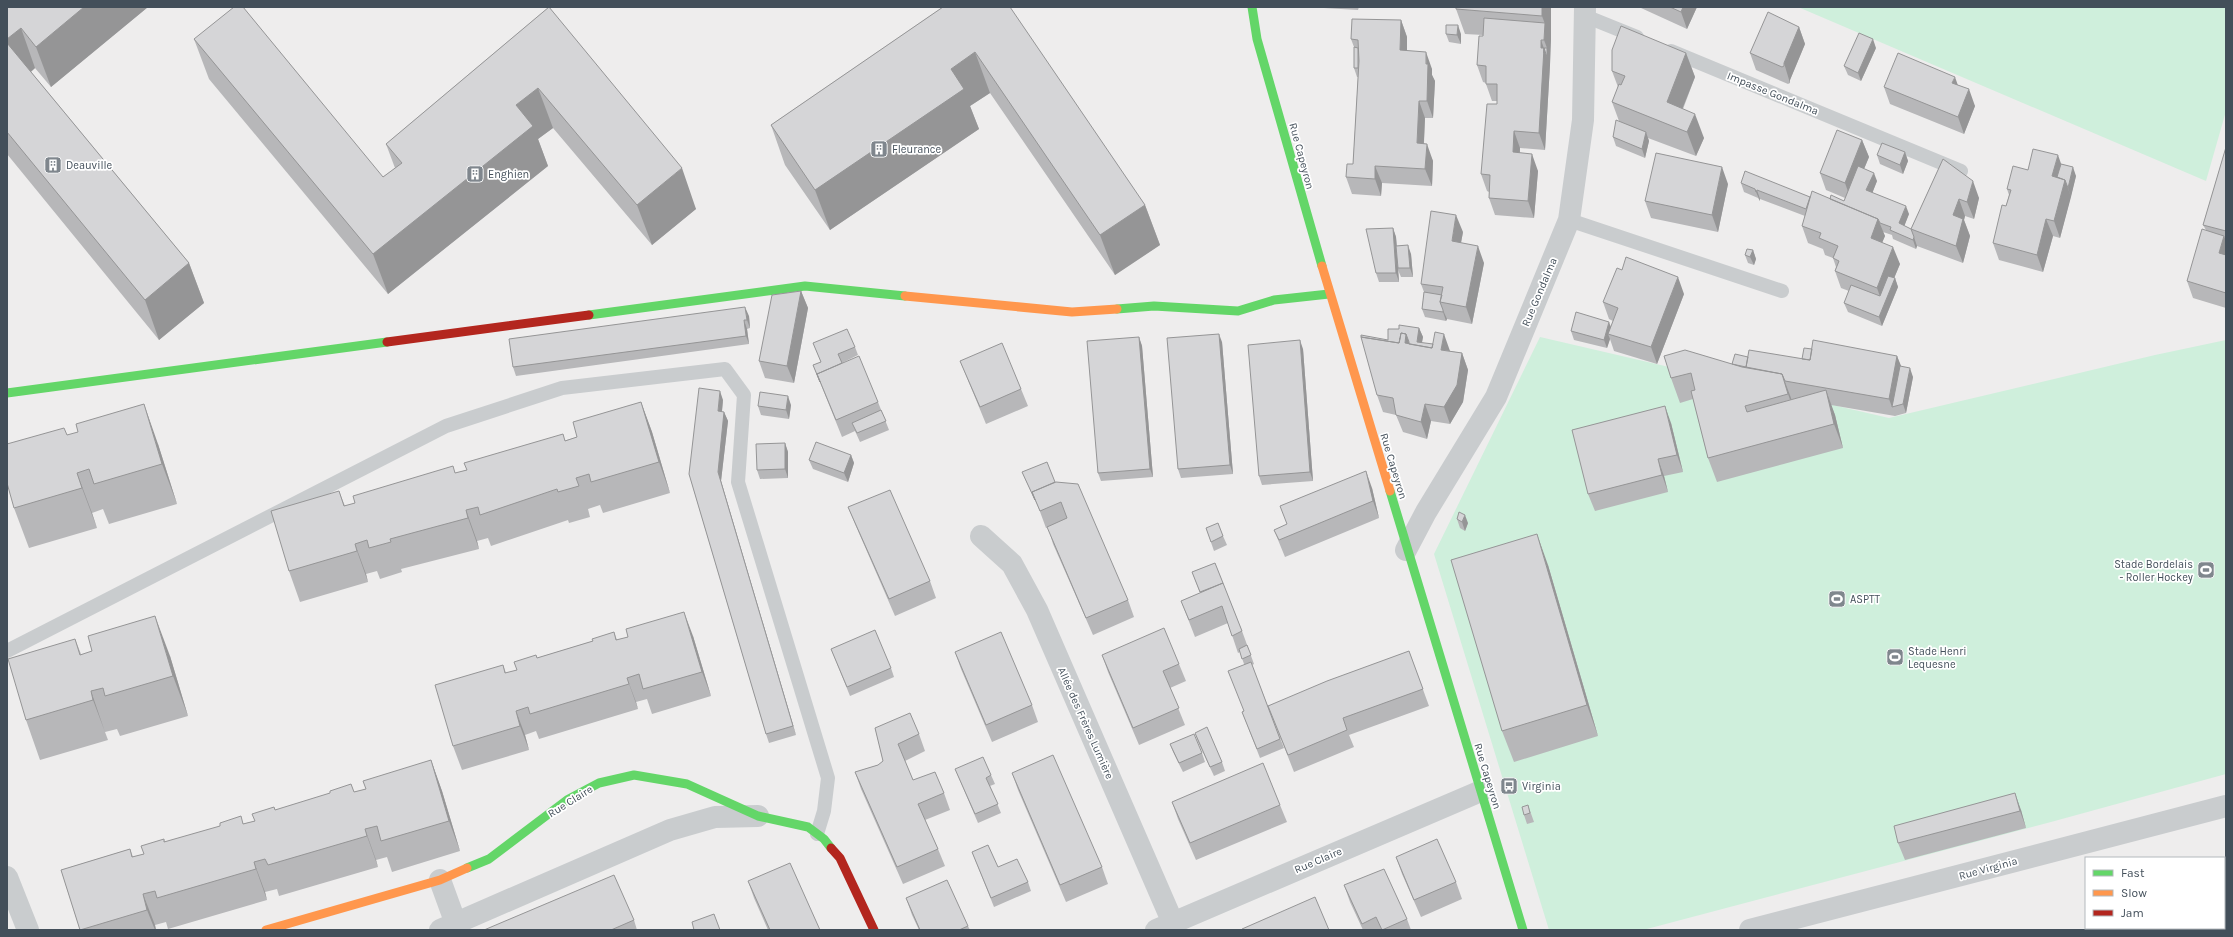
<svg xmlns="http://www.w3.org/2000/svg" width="2233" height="937" font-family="Karla,sans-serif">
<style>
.green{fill:#cfefdc}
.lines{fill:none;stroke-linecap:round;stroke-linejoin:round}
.lane{stroke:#c9ccce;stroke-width:14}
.street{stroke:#c9ccce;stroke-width:22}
.fast{stroke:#63d668;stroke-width:9}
.slow{stroke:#ff974d;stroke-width:9}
.jam{stroke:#b3261e;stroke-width:9}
.wall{fill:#b7b7b9}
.shaded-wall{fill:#959596}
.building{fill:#d5d5d7;stroke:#959596}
.labels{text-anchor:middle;stroke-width:3.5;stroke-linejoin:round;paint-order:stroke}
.street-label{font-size:11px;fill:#434f5a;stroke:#fff}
.poi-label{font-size:11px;fill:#434f5a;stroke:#fff;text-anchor:start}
</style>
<rect width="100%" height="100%" fill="#eeeded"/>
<path class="green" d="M1798,7H2226V111L2206,181Z
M1540,337L1889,418L2155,355L2226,340V774L2051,822L1643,930H1549L1434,554Z"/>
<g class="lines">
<path class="lane" d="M1585,16L1637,37
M1671,51L1961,171
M1569,220L1782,291
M7,651L446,426L562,388L725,369L744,395L738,482L828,778L824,811L817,834"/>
<path class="street" d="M981,536L1012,564L1037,610L1173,923
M1406,550L1426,512L1496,397L1569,220L1583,120L1585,7
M7,877L28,930
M440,880L456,924
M440,930L670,830L715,817L758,816
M1156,930L1481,791
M1750,930L2226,806"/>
<path class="fast" d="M1252,7L1257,39L1322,266
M1117,309L1154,306L1238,311L1274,300L1329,294
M589,315L805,286L905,296
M7,393L387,342
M1390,491L1523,930
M467,868L489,859L567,800L599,783L634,775L687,784L758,816L808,827L824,839L831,848"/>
<path class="slow" d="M1322,266L1390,491
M905,296L1072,312L1117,309
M266,930L440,880L467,868"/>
<path class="jam" d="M387,342L589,315
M831,848L840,858L874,930"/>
</g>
<path class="wall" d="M7,7H148L51,87L35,68L31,72L189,263L204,303L159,340L7,154Z
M549,7L696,209L652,245L553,128L538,139L548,166L388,294L209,79L194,39L383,177L395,168L386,144Z
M943,7L1145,205L1160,245L1115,275L990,93L970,106L979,129L830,230L785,165L771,125Z
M1307,7H1359L1358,10Z
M1551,7L1550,65L1545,150L1520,148V153L1538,171L1534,218L1495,215L1489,198V192L1487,191L1481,174L1497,104V101H1492L1486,84V83L1483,82L1477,65L1483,35L1465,34L1456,9Z
M1641,7H1697L1687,29L1641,8Z
M1401,20L1407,37V51L1432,69V75L1435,81L1433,118H1425L1424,143L1433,161L1432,186L1382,183L1381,196L1352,194L1346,177L1353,164L1358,77H1357L1354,68V47L1351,39Z
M1799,27L1805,44L1790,80V83L1788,84L1756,70L1750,53Z
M1446,34H1461V44L1449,42Z
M1876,48L1861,81L1848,75L1844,66Z
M1686,53L1695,77L1683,109L1704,138L1696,156L1648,138L1649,141L1645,158L1616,146L1613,137L1619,121L1612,102L1618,87L1612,71Z
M1958,85L1975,106L1964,134L1890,104L1884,87Z
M1862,140L1869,157L1864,169L1877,181L1872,193L1909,214L1904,226L1911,229L1943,159L1979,198L1974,219L1965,216L1964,220L1970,236L1963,263L1917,246L1916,249L1893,239L1892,235L1883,232L1885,236L1882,242L1900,264L1894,278H1895L1898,287L1882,326L1848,312L1844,303L1849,291L1841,288L1835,271L1836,267L1833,258L1825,255L1823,249L1808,243L1802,226L1805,216L1760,199V201L1758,198L1744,192L1741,183L1810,197L1830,199L1844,201L1845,198L1826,190L1820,173Z
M2226,147V308L2193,298L2187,281L2206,230L2203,225Z
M1905,152L1908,161L1903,174L1880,164L1877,155Z
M2061,164L2076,176L2060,238L2053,236L2043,272L1999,260L1993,243L2006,206L2009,195L2007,189L2028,170Z
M1728,184L1718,232L1651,218L1645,201Z
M1393,228L1396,237L1397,246L1411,254L1413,277H1401L1398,270L1399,282H1379L1376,273Z
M1463,232L1461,243L1484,263L1472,324L1447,319L1446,321L1425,317L1422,309L1424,292L1421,284Z
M1753,250L1756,259L1754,265L1748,263L1745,255Z
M801,291L808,308L794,383L765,378L759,361Z
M1684,294L1657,364L1614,351L1610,339L1607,348L1574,340L1571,331L1611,326L1613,321L1609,319L1603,302Z
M749,316L750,328L747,329L749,344L516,376L513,367Z
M1419,328L1423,337L1422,343L1450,351L1462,353L1468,370L1463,402L1450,424L1431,421L1427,439L1403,432L1396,415L1383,412L1377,395L1388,340Z
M1139,337L1142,346L1153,477L1101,481L1098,473Z
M1222,342L1233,474L1181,478L1178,469Z
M813,343L855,347L858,355L842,363L878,402L889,430L860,442L855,431L842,437L813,365L821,362Z
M1303,349L1313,481L1262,485L1259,476Z
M1812,349L1897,356L1901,367L1913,377L1906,413L1895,416L1831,405L1835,415L1843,448L1717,482L1708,458L1693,399L1680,403L1671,378L1664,356L1732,364L1748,357L1802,359Z
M960,361L1021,389L1028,406L986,424L967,378Z
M723,400L722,412H724L728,421L721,481L796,735L769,743L766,734L689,474Z
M641,402L652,432L670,493L603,513L600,505L588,509L590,517L569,523L568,520L491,546L488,538L477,541L479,549L401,569L402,572L380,579L377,571L366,574L368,582L300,602L289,571L339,491L345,506L577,437Z
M791,405L789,419L761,415L758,406Z
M1671,423L1683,472L1664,476L1668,492L1595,511L1588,494Z
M67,435L158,444L177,504L109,524L103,509L92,513L97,528L29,548L14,508Z
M785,443L788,452V478L760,479L757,470Z
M851,455L854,463L848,482L813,469L809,460Z
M1022,472L1055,482L1128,600L1134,617L1093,635L1053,544L1048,527L1046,528L1039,509L1026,481Z
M1372,488L1379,518L1285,557L1274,530Z
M848,507L930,581L936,598L895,616L855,524Z
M1457,519L1468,523L1465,531L1460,528Z
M1206,528L1223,536L1227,545L1214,551Z
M1215,563L1242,631L1254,664L1252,665L1284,748L1260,758L1242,712L1244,711V664L1240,652L1238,653L1228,623L1195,637L1181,601L1200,593L1192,572Z
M1548,565L1598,736L1514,762L1502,731Z
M614,632L617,640L693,636L711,696L652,714L647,699L636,702L638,709L539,739L536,731L525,735L529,750L462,770L453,746L503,665L506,673L517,670L537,658L593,641Z
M75,639L81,654L170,656L188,716L120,736L117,729L105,732L108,740L40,760L26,720Z
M831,649L891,668L894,677L850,696Z
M1409,651L1429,706L1349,735L1354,747L1294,772L1268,706Z
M955,652L1032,705L1038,722L992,742L961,669Z
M1102,655L1179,664L1186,681L1170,688L1185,725L1139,745L1108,672Z
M875,728L919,734L925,751L905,761L913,780L944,793L950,810L925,820L938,849L945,866L903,884L861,789L855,772L878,765L883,761Z
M1195,733L1222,762L1225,771L1214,776L1198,742Z
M1170,744L1202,753L1205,762L1183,772L1173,752Z
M431,760L442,791L460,851L392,872L387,857L376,860L378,867L279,896L277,889L265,892L267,900L168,929L166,922L155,925L156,930H80L61,870L130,849L133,857L144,854L164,839L165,842L255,821L275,810L354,792L366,789Z
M955,769L991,775L995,784L990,786L1001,813L978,823Z
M1012,773L1102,867L1108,884L1066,902L1018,790Z
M1172,802L1280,805L1287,822L1196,860L1178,819Z
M1528,805L1534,822L1527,824L1524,815Z
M2021,810L2026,828L1905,860L1898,843Z
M972,852L998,867L1028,882L1031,891L994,907Z
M1396,857L1456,882L1462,899L1421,917L1402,874Z
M748,881L820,930H768L754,898Z
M1344,885L1407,919L1411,930H1363L1350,902Z
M906,898L968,926L970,930H919L912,915Z
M634,920L637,930H484Z"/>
<path class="shaded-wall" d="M84,7H148L51,87L36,47Z
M1542,7H1551V40L1542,16Z
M1683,7H1697L1687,29L1681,12Z
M1401,20L1407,37V67L1400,50Z
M1545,23L1551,40L1550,65L1545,150L1539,133L1541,40L1547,57V48L1544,40Z
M1458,25L1461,34V44L1457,35Z
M1799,27L1805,44L1790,80V83L1784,63Z
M21,28L35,68L20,81L7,45V39Z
M1873,39L1876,48L1861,81L1858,73Z
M975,52L990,93L970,106L979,129L830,230L815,190L951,69Z
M1426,52L1432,69V75L1435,81L1433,118L1427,101Z
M1686,53L1695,77L1675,127L1667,102Z
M1955,77L1961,94L1952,83Z
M538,88L553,128L538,139L548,166L388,294L373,254L516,105Z
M1969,89L1975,106L1964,134L1958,117Z
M1419,101L1425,118L1423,160L1417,143Z
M1695,114L1704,138L1696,156L1687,132Z
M1514,131L1520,148L1519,170L1513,152Z
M1646,132L1649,141L1645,158L1642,149Z
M1862,140L1869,157L1851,200L1845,183Z
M1427,144L1433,161L1432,186L1425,169Z
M1905,152L1908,161L1903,174L1900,165Z
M1532,154L1538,171L1534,218L1528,201Z
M2058,155L2064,172L2060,186L2052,176Z
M1375,166L1382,183L1381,196L1375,179Z
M1722,167L1728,184L1718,232L1712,215Z
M2073,167L2076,176L2071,197L2068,188Z
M682,168L696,209L652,245L637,205Z
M1874,173L1877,181L1870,199L1866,190Z
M2065,180L2071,197L2060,238L2054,221Z
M1973,181L1979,198L1974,219L1967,202Z
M1757,190L1760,199V201L1756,192Z
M1959,199L1965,216L1964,220L1970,236L1963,263L1956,246L1953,215Z
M1145,205L1160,245L1115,275L1100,235Z
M1906,206L1909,214L1902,232L1899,223Z
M1456,215L1463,232L1458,258L1452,241Z
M1878,219L1885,236L1877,255L1871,238Z
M2046,219L2053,236L2043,272L2037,255Z
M1393,228L1396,237L1399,282L1396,273Z
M2224,236L2226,241V269L2219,253Z
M1914,237L1917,246L1916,249L1913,240Z
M1408,245L1411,254L1413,277L1410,268Z
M1478,246L1484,263L1472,324L1466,307Z
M1893,247L1900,264L1883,305L1877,288Z
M1753,250L1756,259L1754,265L1750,257Z
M189,263L204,303L159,340L145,300Z
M1678,277L1684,294L1657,364L1651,347Z
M1895,278L1898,287L1882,326L1879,317Z
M801,291L808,308L794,383L787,366Z
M745,307L749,316L750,328L747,320Z
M1443,310L1447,319L1446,321L1443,312Z
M744,320L747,329L749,344L746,336Z
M1609,322L1612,330L1608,334L1610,339L1607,348L1604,340Z
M1419,328L1423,337L1420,351L1417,342Z
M1219,334L1222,342L1233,474L1230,465Z
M1406,334L1412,351L1405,343Z
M1444,334L1450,351L1441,350Z
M1139,337L1142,346L1153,477L1150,469Z
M1300,340L1303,349L1313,481L1310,472Z
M1462,353L1468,370L1463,402L1450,424L1444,407Z
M1897,356L1904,373L1892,407L1889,399Z
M1910,368L1913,377L1906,413L1903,404Z
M1782,374L1791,398L1797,419L1788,394Z
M1826,390L1835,415L1843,448L1834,424Z
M720,391L723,400L721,420L718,411Z
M788,396L791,405L789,419L786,410Z
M641,402L652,432L670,493L659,462Z
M144,404L158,444L177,504L162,464Z
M1425,404L1431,421L1427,439L1421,422Z
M1665,406L1671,423L1683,472L1677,455Z
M724,412L728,421L721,481L796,735L793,726L718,472Z
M785,443L788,452V478L785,469Z
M851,455L854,463L848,482L844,473Z
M1658,459L1664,476L1668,492L1662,475Z
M1366,471L1372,488L1379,518L1373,501Z
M77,473L92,513L97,528L82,488Z
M466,510L477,541L479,549L468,518Z
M1465,515L1468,523L1465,531L1462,522Z
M1537,534L1548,565L1598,736L1587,705Z
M355,544L366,574L368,582L357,551Z
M684,612L693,636L711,696L702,672Z
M155,616L170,656L188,716L173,676Z
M627,678L636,702L638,709L629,684Z
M91,691L105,732L108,740L93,700Z
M516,711L525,735L529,750L520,726Z
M431,760L442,791L460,851L449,821Z
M2015,793L2021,810L2026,828L2020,811Z
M365,829L376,860L378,867L367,836Z
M254,862L265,892L267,900L256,869Z
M143,894L155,925L156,930H155L147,910Z"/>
<path class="building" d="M7,7H84L36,47L21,28L7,39Z
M234,7H243L383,177L402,163L386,144L549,7L682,168L637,205L538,88L516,105L533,126L373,254L194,39Z
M943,7H1010L1145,205L1100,235L975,52L951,69L964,89L815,190L771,125Z
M1456,7H1542V16L1456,9Z
M1670,7H1683L1681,12Z
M1768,12L1799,27L1784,63V66L1782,67L1750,53Z
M1484,18L1545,23L1544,40H1541V48H1544L1539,133L1514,131L1513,152L1532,154L1528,201L1489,198L1490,175L1481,174L1487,104H1497V84H1486V66L1477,65L1479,36H1483Z
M1352,19L1401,20L1400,50L1426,52V64H1428L1427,101H1419L1417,143L1427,144L1425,169L1375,166V179L1346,177L1347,164H1353L1359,61L1358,40L1351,39Z
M1446,25H1458L1457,35L1446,34Z
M1621,26L1686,53L1667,102L1695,114L1687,132L1612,102L1619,84L1621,85L1625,76L1612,71V50Z
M1859,33L1873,39L1858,73L1844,66Z
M7,43L189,263L145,300L7,132Z
M1354,47L1358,48V68H1354Z
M1544,48V53V48H1547V57Z
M1898,53L1955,77L1952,83L1969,89L1958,117L1884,87Z
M1616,120L1646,132L1642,149L1613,137Z
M1837,130L1862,140L1845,183L1820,173Z
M1882,143L1905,152L1900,165L1877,155Z
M2226,147V231L2203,225Z
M2033,149L2058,155L2052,176L2065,180L2054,221L2046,219L2037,255L1993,243L2002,205L2006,206L2011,190L2007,189L2013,166L2028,170Z
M1656,153L1722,167L1712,215L1645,201Z
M1943,159L1973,181L1967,202L1959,199L1953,215L1963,219L1956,246L1911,229Z
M2061,164L2073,167L2068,188L2065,180L2057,177Z
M1858,166L1874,173L1866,190L1906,206L1899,223L1911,229L1914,237L1913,240L1890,230L1891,227L1880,223L1878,219L1830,199L1831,195L1844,201Z
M1745,171L1810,197L1806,209L1757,190L1756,192L1755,189L1741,183Z
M1812,191L1878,219L1871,238L1893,247L1877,288L1835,271L1839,261L1833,258L1838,246L1819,238L1821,233L1802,226Z
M1431,211L1456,215L1452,241L1478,246L1466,307L1440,302L1443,287L1421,284Z
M1393,228L1396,273H1376L1366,229Z
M2202,229L2224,236L2219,253L2226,255V293L2187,281Z
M1408,245L1410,268H1398L1396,246Z
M1747,249L1753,250L1750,257L1745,255Z
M1626,257L1678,277L1651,347L1608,334L1618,308L1603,302L1617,268L1622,270Z
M1888,276L1895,278L1879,317L1844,303L1851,285L1880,296Z
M801,291L787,366L759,361L772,295Z
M1424,292L1442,295L1440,302L1443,310V312L1422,309Z
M745,307L747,320H744L746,336L513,367L509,339Z
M1576,312L1609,322L1604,340L1571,331Z
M1399,325L1419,328L1417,342L1433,344L1432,348L1409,344V342L1406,334L1401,333L1400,339H1399H1400L1399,343L1361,337V335L1388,340V329H1399Z
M847,329L855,347L838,354L842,363L817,374L820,382L813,365L821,362L813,343Z
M1435,332L1444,334L1441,350L1462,353L1457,385L1444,407L1425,404L1421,422L1396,415L1393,398L1377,395L1361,337L1399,343L1401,333L1406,334L1405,343L1432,348Z
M1219,334L1230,465L1178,469L1167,338Z
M1139,337L1150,469L1098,473L1087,341Z
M1300,340L1310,472L1259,476L1248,345Z
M1813,340L1897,356L1889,399L1785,381L1782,374L1746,367L1749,350L1810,360Z
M1002,343L1021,389L980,407L960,361Z
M1804,348L1812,349L1810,360L1802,359Z
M1685,350L1742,367L1782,374L1788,394L1745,406L1747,412L1826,390L1834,424L1708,458L1691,391L1695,390L1691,373L1671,378L1664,356Z
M1735,354L1748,357L1746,367L1732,364Z
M859,356L878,402L836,420L817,374Z
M1900,366L1910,368L1903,404L1892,407Z
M699,388L720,391L718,411L724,412L718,472L793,726L766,734L689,474Z
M760,392L788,396L786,410L758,406Z
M641,402L659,462L591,482L589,474L576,478L579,486L558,492L557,489L480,515L478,507L466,510L468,518L390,539L391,542L369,548L367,540L355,544L357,551L289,571L271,511L339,491L344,506L355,503L353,496L453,466L455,473L467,470L464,463L563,434L565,441L577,437L573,422Z
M144,404L162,464L94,484L89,469L77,473L82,488L14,508L7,483V444L64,428L67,435L78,432L76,424Z
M1665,406L1677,455L1658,459L1662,475L1588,494L1572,430Z
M881,410L886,421L857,433L852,423Z
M816,442L851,455L844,473L809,460Z
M785,443V469L757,470L756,444Z
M1047,462L1055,482L1032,492L1035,500L1022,472Z
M1366,471L1373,501L1279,540L1274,530L1287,524L1280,506Z
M1056,482L1078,484L1128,600L1086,618L1047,527L1067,518L1061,502L1040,511L1032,492Z
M890,490L930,581L889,599L848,507Z
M1459,512L1465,515L1462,522L1457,519Z
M1218,523L1223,536L1211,542L1206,528Z
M1537,534L1587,705L1502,731L1451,560Z
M1215,563L1223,583L1200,592L1192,572Z
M1223,583L1242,631L1232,636L1222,606L1189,620L1181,601Z
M684,612L702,672L643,689L639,674L627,678L629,684L530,714L528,707L516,711L520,726L453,746L435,685L503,665L505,673L517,670L514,662L536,655L537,658L593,641L592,639L614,632L616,640L628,637L626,629Z
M155,616L173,676L105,696L103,688L91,691L93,700L26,720L8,659L75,639L80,655L92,651L88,636Z
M1164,628L1179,664L1163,671L1179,708L1133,728L1102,655Z
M875,630L891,668L847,687L831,649Z
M1001,632L1032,705L986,725L955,652Z
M1247,645L1251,655L1242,659L1239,649Z
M1409,651L1423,689L1343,718L1347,730L1288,755L1268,706L1327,681Z
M1251,662L1280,739L1257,749L1242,712L1244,711L1228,671Z
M910,713L919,734L898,744L913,780L935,772L944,793L918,804L938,849L897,867L855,772L878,765L883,761L875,728Z
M1207,727L1222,762L1210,767L1195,733Z
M1194,734L1202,753L1179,763L1170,744Z
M1053,755L1102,867L1060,885L1012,773Z
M983,757L991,775L986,778L998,804L975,814L955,769Z
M431,760L449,821L381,841L377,826L365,829L367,836L268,865L265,859L254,862L256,869L157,898L155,891L143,894L147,910L80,930L61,870L130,849L132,857L144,854L141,846L164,839V842L220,826V823L241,816L243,824L255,821L252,814L274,807L275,810L330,793V791L351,784L354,792L366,789L363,781Z
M1263,763L1280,805L1190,843L1172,802Z
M2015,793L2020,811L1898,843L1894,826Z
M1528,805L1530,813L1524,815L1522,807Z
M1437,839L1456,882L1414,900L1396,857Z
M988,845L998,867L1017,859L1028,882L991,898L972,852Z
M790,863L820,930H770L748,881Z
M1384,869L1407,919L1382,930L1376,917L1362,924L1344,885Z
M614,875L634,920L611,930H484Z
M947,880L968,926L959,930H920L906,898Z
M1315,897L1329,930H1242V929Z
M714,914L720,930H694L692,922Z"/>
<defs>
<symbol id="building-square" viewBox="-11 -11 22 22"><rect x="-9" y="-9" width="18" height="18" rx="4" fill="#7f868d" stroke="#fff"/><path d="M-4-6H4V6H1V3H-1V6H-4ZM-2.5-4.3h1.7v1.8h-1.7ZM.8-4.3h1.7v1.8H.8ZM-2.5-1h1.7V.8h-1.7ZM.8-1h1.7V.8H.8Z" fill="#fff"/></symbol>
<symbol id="stadium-square" viewBox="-11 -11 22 22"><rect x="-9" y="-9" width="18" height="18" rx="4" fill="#7f868d" stroke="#fff"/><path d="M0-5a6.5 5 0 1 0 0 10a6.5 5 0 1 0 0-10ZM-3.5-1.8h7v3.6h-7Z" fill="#fff"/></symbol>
<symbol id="bus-square" viewBox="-11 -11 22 22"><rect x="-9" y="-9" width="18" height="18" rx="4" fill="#7f868d" stroke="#fff"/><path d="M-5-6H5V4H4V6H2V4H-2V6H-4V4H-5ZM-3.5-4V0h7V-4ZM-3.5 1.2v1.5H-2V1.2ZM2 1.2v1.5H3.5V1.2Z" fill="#fff"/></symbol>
</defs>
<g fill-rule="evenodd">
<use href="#building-square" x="869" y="139" width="20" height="20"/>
<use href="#building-square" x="43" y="155" width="20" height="20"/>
<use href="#building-square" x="465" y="164" width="20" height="20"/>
<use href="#stadium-square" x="2196" y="560" width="20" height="20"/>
<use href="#stadium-square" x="1827" y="589" width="20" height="20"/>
<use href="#stadium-square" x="1885" y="647" width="20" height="20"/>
<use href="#bus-square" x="1499" y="776" width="20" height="20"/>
</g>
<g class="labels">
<g class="street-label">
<text transform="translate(1773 93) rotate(22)" y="4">Impasse Gondalma</text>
<text transform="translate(1302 156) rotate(75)" y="4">Rue Capeyron</text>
<text transform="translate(1539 292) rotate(-67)" y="4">Rue Gondalma</text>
<text transform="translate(1394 466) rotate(73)" y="4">Rue Capeyron</text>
<text transform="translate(1086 723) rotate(66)" y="4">Allée des Frères Lumière</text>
<text transform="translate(1488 776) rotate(73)" y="4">Rue Capeyron</text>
<text transform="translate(570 801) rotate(-32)" y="4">Rue Claire</text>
<text transform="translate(1318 860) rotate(-23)" y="4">Rue Claire</text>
<text transform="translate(1988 868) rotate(-15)" y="4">Rue Virginia</text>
</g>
<g class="poi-label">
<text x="892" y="153">Fleurance</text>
<text x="66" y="169">Deauville</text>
<text x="488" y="178">Enghien</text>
<text x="2193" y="568" text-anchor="end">Stade Bordelais<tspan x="2193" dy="13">- Roller Hockey</tspan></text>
<text x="1850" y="603">ASPTT</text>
<text x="1908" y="655">Stade Henri<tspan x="1908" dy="13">Lequesne</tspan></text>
<text x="1522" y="790">Virginia</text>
</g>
</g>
<rect width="2233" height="937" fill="none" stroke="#434f5a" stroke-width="16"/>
<rect x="2085" y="857" width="140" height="72" fill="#ffffff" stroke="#b4b9bd"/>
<rect x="2093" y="870" width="20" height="6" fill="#63d668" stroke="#b4b9bd"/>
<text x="2121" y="877" font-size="12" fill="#434f5a">Fast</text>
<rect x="2093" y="890" width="20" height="6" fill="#ff974d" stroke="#b4b9bd"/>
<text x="2121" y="897" font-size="12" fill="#434f5a">Slow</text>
<rect x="2093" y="910" width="20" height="6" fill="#b3261e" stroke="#b4b9bd"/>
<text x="2121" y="917" font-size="12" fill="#434f5a">Jam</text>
</svg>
